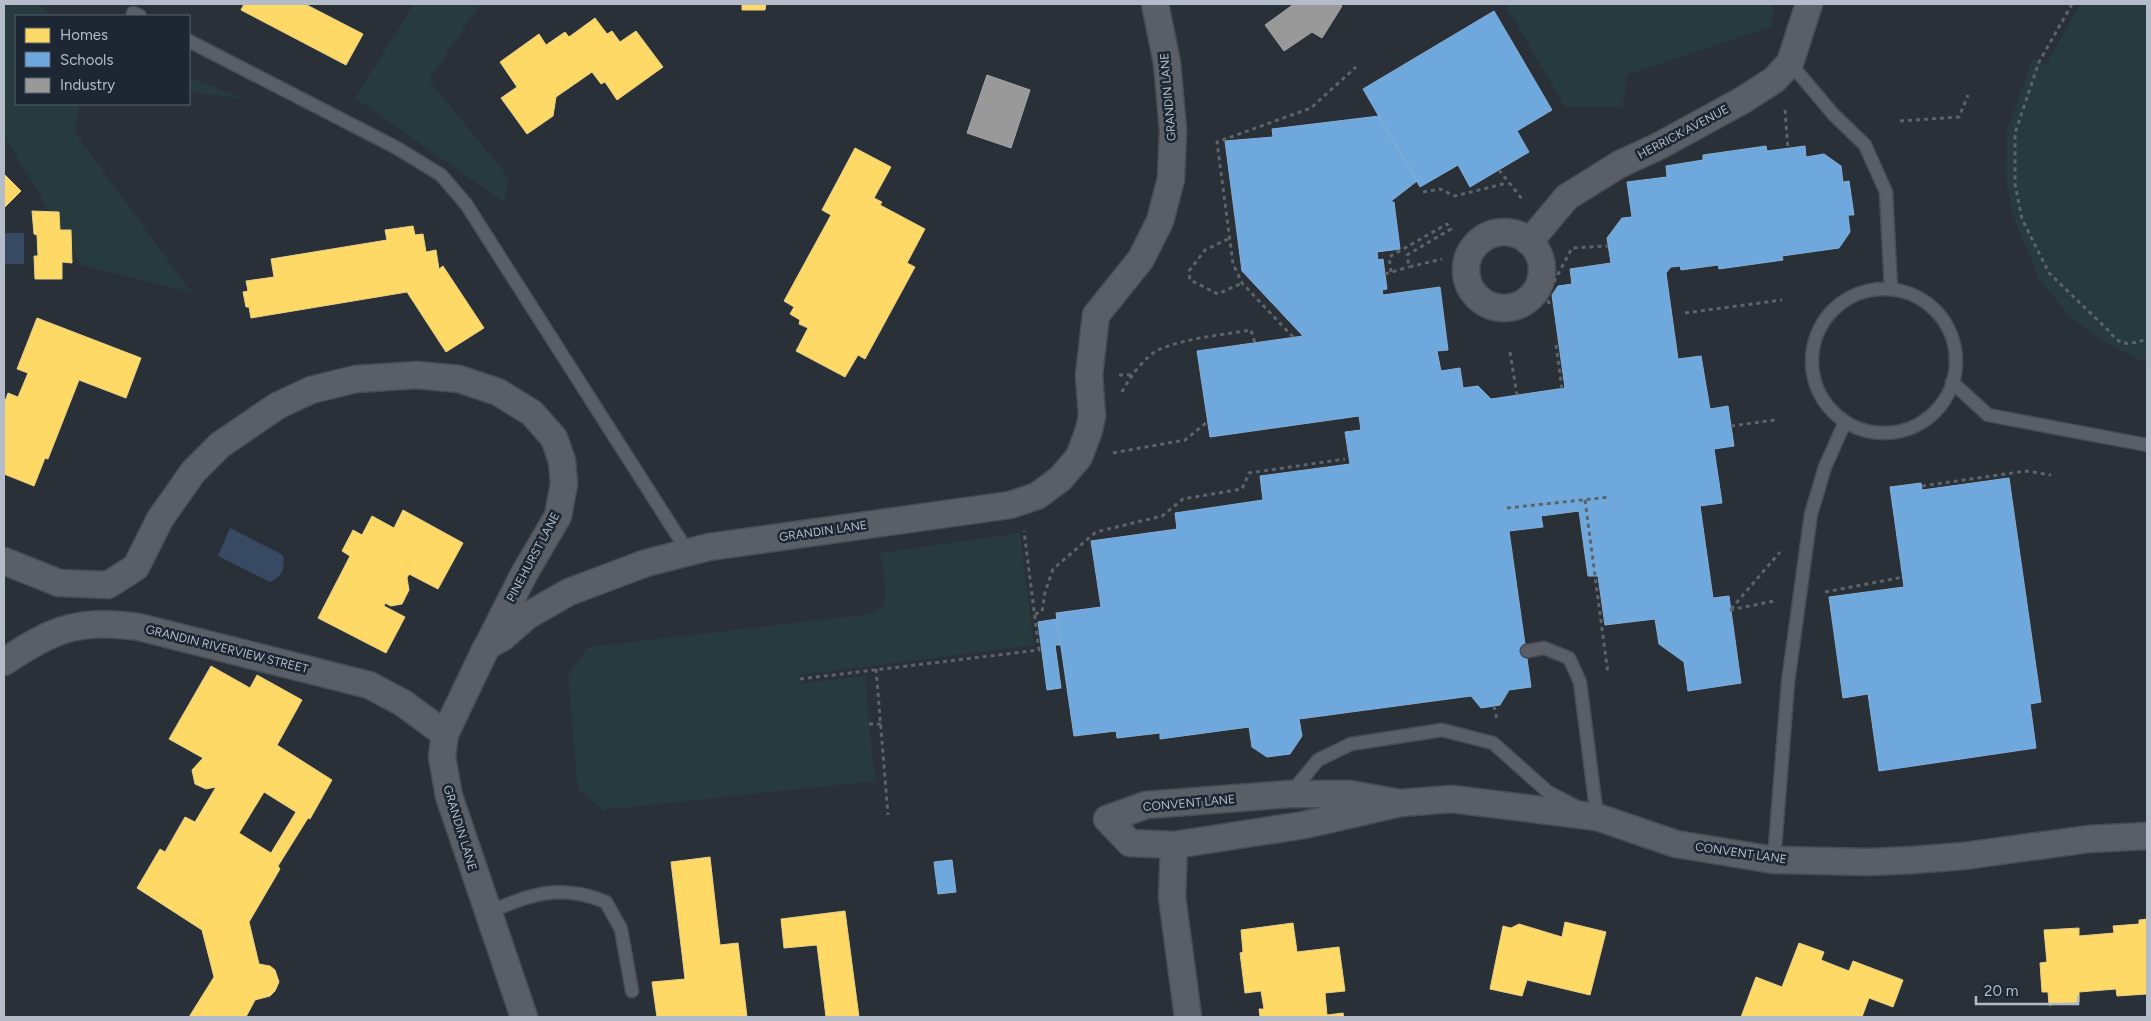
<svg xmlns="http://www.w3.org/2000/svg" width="2151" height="1021" font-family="Figtree,sans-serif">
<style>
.green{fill:#273a3e}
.water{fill:#384963}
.homes{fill:#ffd966;stroke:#e8d084;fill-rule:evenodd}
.schools{fill:#6fa8dc;stroke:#84aed6}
.industry{fill:#999;stroke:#a1a4a7}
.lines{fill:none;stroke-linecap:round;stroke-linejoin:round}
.lane-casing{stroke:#484c53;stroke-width:15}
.street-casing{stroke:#484c53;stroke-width:29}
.path{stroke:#5d636a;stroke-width:3;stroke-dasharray:4 4;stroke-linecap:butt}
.lane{stroke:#5a5e66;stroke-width:12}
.street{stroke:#5a5e66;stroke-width:26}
.labels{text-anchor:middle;stroke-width:5;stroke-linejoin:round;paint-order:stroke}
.street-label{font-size:12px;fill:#b4bcc9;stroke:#1d2633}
</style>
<rect width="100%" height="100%" fill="#2a3038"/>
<path class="green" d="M4,4H39L53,16H16V104H79L75,132L191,292L81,265L4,135Z
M414,4H480L429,80L509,178L504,202L355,98Z
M1505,4H1774L1771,27L1627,75L1623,107H1565Z
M2080,4H2147V363L2110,346L2071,318L2039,279L2013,215L2006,179L2007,130L2033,58L2045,66Z
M189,77L245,99L189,92Z
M1020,533L1034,645L799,675L801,683L865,676L875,781L603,810L578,789L568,675L588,647L870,614L883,606L886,589L880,553Z"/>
<path class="water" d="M4,233H24V264H4Z
M230,528L283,555C285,569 283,576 270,582L218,556Z"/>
<path class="homes" d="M244,4H305L363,34L346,65L241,10Z
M742,4H766L765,10H742Z
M595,18L607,34L612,31L620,42L636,31L663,67L617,100L605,82L601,84L592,72L556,97L553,116L527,134L501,98L517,87L500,62L539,34L546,45L565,32L569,37Z
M855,148L891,167L874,198L882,202L880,205L925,229L907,263L915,267L865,359L858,355L845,377L796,351L808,328L799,324L800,320L790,314L794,307L784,301L831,215L822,210Z
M4,174L21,191L4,208Z
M32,211L59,212L60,230H71L72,263L62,262V279H35L34,256H38L37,235L34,234Z
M413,226L415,235L423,234L426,252L436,250L439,269L443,266L484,328L446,352L407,292L251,318L249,307H246L243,292L248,291L246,281L274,277L271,259L387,240L385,230Z
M37,318L141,358L126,398L79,380L48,459L45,458L34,486L4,474V404L8,393L18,397L28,373L17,369Z
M403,510L463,543L438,589L409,574L407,578L409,590L402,604L391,606L385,603L384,606L405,617L386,653L318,618L350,556L342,551L353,530L362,535L372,516L394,528Z
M211,666L250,688L257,675L302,700L276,747L277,745L332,780L310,819L308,818L278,866L280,869L249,922L259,964L270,966L275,970L279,982L275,991L270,996L255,1000L246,1017H189L214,977L202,930L137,888L160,849L165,852L185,817L195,822L216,787L206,789L195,784L192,770L203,758L169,739ZM264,792L296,812L271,853L239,833Z
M710,857L720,945L738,943L747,1017H657L652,982L685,979L671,862Z
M845,911L859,1017H826L817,945L784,948L781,919Z
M2147,919V994L2117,996L2116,989L2079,992V1002L2049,1005L2048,992H2042L2040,963L2047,962L2044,930L2079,928V936L2114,933L2113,926L2139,924V920Z
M1565,922L1606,932L1590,995L1527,980L1522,996L1490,989L1503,926L1511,928L1519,924L1562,937Z
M1293,923L1297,952L1339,947L1345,991L1325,993L1327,1015L1343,1013L1344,1017H1260L1259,1009H1264L1261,991L1245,993L1240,953L1243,952L1241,930Z
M1799,943L1824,952L1821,960L1849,971L1853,961L1903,980L1893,1007L1869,998L1862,1017H1741L1756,977L1782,987Z"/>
<path class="schools" d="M1494,11L1552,110L1517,131L1529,152L1470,187L1458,165L1420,187L1363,89Z
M1379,116L1417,181L1390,202H1394L1400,249L1377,252L1378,260L1383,259L1387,289L1382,290L1383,295L1440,287L1448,350L1437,351L1441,371L1460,368L1463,388L1478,386L1491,399L1565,388L1552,295L1558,286L1572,284L1570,269L1611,263L1607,238L1622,218L1632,217L1627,182L1667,177L1666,166L1703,160V155L1766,146L1767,151L1805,146L1806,157L1824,154L1841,166L1843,182L1849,181L1854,215H1848L1850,232L1839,248L1782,256L1783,260L1719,269L1718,265L1681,270L1680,266L1671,267L1666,273L1678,359L1701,356L1710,409L1728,406L1734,446L1714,449L1722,503L1700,506L1713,598L1729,596L1741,683L1688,691L1684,662L1659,644L1655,619L1605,625L1598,576H1588L1579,511L1541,516L1543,527L1509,531L1531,687L1509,690L1500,705L1481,708L1471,696L1299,719L1302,736L1290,754L1267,757L1252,747L1249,727L1160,739V733L1117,738L1116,731L1074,736L1056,613L1101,607L1091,541L1177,529L1175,513L1263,500L1260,476L1350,464L1345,432L1361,430L1359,416L1210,437L1197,351L1303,336L1242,271L1225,141L1273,137L1272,129Z
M2009,478L2041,702L2030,704L2036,748L1879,771L1868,694L1843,698L1829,597L1904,587L1890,487L1921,483L1922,490Z
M1057,619L1060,645H1055L1061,688L1047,690L1038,622Z
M952,860L956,892L938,894L934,862Z"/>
<path class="industry" d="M1294,4H1339L1342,6L1322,38L1312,32L1284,51L1265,25Z
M987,75L1030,90L1011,148L967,133Z"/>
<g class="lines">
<defs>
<path id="lane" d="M133,13L140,16
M189,41L397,148L441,175L466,204L688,552
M1790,63L1833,114L1865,145L1886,192L1891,289
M1812 361a72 72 0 1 1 144 0a72 72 0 1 1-144 0Z
M1952,382L1988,415L2147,445
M1527,651L1544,648L1569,658L1580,682L1597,817
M1291,793L1318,760L1351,744L1442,730L1493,743L1548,792L1577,807
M1774,860L1788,682L1811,514L1825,467L1845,422
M487,913C531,894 560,883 606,902L621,929L632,991"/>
<path id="street" d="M1466 270a38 38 0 1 1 76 0a38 38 0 1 1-76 0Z
M1529,242L1567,197L1620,164L1659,146L1743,100L1774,80L1790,63L1809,4
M4,561L59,583L108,585L136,567L160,519L193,472L220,445L277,406L311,390L356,379L417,375L459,379L498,392L532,413L554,438L562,461L564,484L558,516L524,574L489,643
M4,662C53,629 79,618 139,627L369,685L403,703L445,734
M1400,803L1350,794H1290L1146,805L1107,819L1130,843L1174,845L1304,825L1400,803L1452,799L1597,817L1676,844L1774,860L1869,862L1913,860L1964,856L2089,839L2147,836
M1174,845L1172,897L1188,1017
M524,1017L449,796L442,757L445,734L487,646L503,637L527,616L569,592L646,563L709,547L1010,505L1037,496L1060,479L1079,457L1089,430L1092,416L1089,375L1096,315L1141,259L1160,221L1171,179L1173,130L1167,63L1155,4"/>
</defs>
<use href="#lane" class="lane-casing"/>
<use href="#street" class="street-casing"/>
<path class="path" d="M2072,4L2039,62L2015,133V184L2022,219L2049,273L2110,332C2121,348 2131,344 2147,339
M1785,110L1788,149
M1900,121L1959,117L1968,95
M1499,170L1522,199
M1423,192L1440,189L1455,196L1507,183
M1228,239L1205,250L1189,271L1190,280L1218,294L1242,283
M1391,272L1389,257L1447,224L1451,229L1407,255L1409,267L1442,259
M1385,274L1409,267
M1549,304L1547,295L1572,248L1608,246
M1685,313L1782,300
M1293,337L1242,283L1233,264L1217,142L1311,108L1356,67
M1556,345L1562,389
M1510,352L1517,395
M1119,375H1131
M1122,392C1129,378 1145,356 1160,349C1188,338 1221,335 1251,330L1255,343
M1731,426L1775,420
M1113,453L1185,440L1207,422
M1922,486L2026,471L2051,475
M1585,500L1608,674
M1507,508L1610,497
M1825,592L1903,577
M1731,609L1780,552
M1730,610L1774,601
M1035,614L1042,612L1045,592L1053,569L1096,532L1162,516L1183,499L1242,489L1249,473L1345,459
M876,669L888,815
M800,679L1039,650L1024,531
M1494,706L1497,720
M869,724H882"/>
<use href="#lane" class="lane"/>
<use href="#street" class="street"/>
</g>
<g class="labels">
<g class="street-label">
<text transform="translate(1168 97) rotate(-95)" y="4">GRANDIN LANE</text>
<text transform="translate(1683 132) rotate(-28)" y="4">HERRICK AVENUE</text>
<text transform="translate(823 531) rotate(-8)" y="4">GRANDIN LANE</text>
<text transform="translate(533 557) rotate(-62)" y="4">PINEHURST LANE</text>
<text transform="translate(227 649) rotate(14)" y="4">GRANDIN RIVERVIEW STREET</text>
<text transform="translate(1189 803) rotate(-5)" y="4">CONVENT LANE</text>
<text transform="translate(460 828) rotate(73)" y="4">GRANDIN LANE</text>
<text transform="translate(1741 853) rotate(8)" y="4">CONVENT LANE</text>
</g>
</g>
<rect width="2151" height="1021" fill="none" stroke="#b4bcc9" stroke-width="10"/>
<rect x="15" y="15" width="175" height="90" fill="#1d2633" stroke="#59626f"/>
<rect x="25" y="28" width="25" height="15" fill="#ffd966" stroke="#59626f"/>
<text x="60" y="40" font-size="15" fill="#b4bcc9">Homes</text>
<rect x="25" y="52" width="25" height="15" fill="#6fa8dc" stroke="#59626f"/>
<text x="60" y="65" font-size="15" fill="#b4bcc9">Schools</text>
<rect x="25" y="78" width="25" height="15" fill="#999999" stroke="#59626f"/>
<text x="60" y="90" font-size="15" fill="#b4bcc9">Industry</text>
<path d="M1976 996v8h102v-8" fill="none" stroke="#b4bcc9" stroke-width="2.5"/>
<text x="1984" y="996" font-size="15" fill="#b4bcc9" stroke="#1d2633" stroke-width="4" paint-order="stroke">20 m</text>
</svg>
